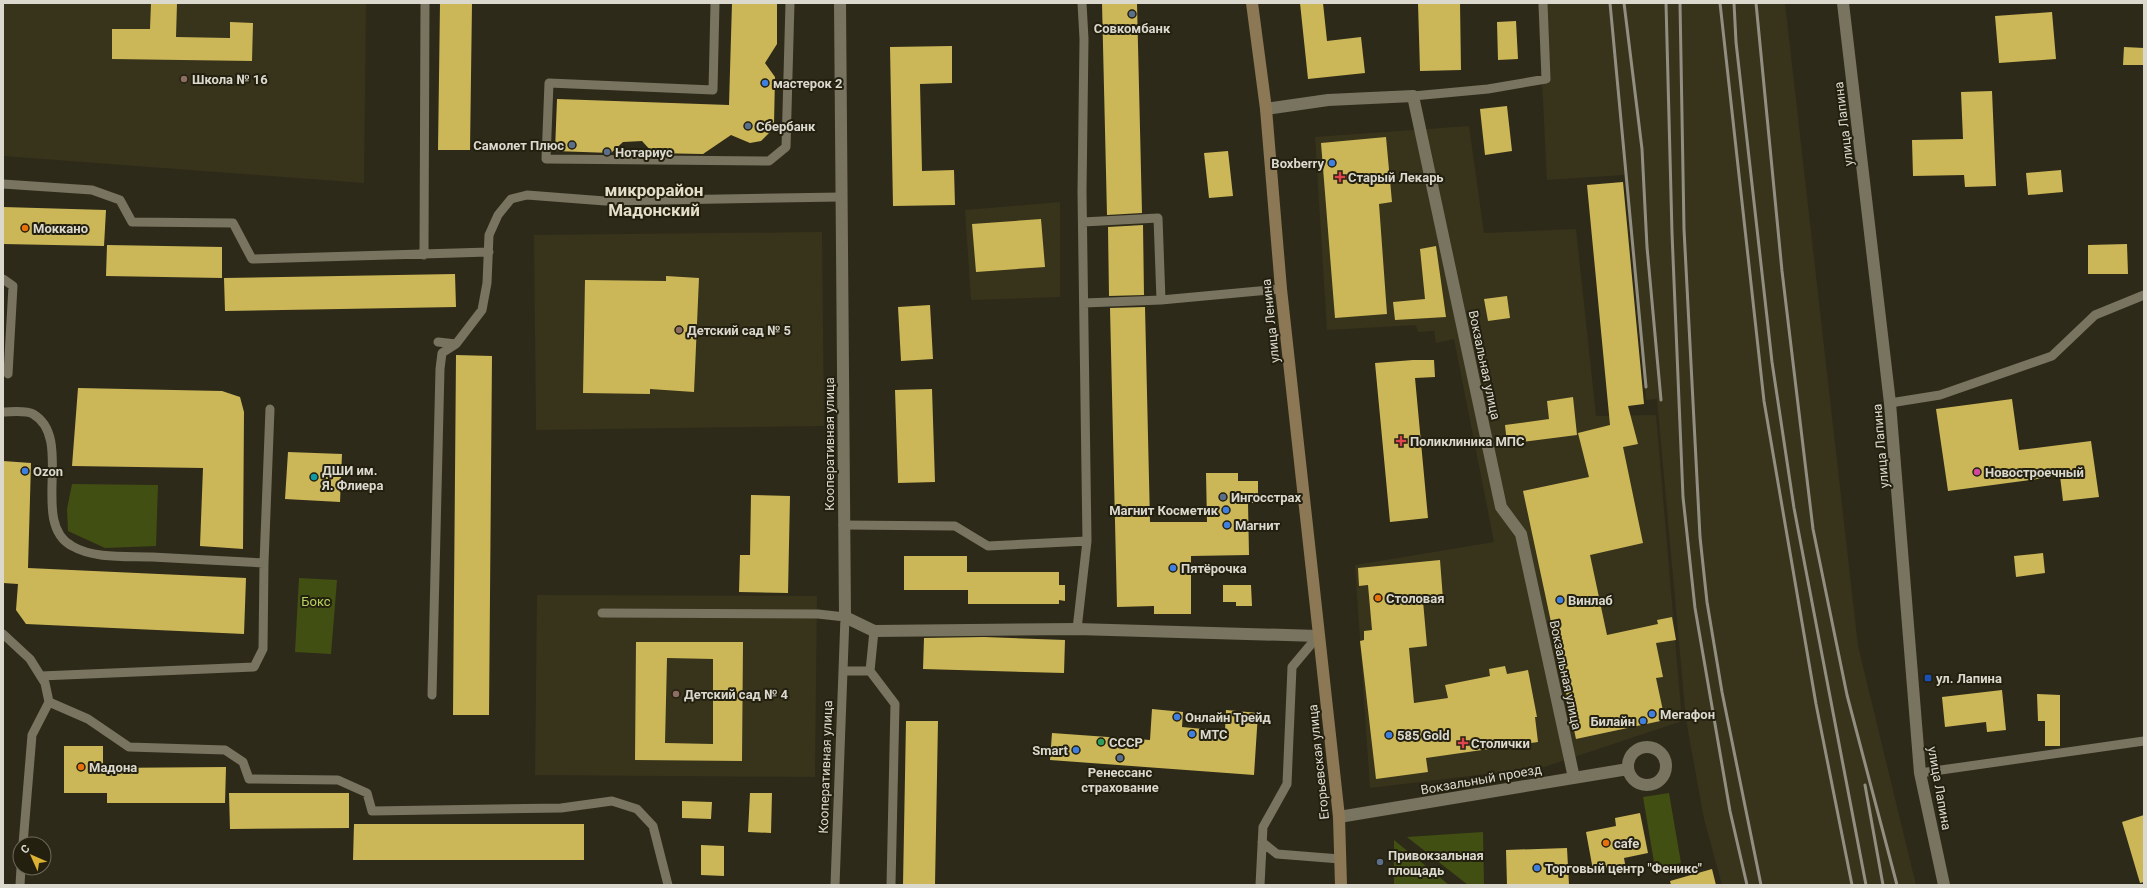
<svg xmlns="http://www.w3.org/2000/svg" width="2147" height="888" font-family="Roboto,sans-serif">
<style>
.built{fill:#38331b}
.green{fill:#424f12}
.building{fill:#ccb758;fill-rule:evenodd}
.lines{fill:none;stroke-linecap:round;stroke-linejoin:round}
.service{stroke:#787460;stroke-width:9}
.minor{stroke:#787460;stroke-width:12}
.secondary{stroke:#8c7854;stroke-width:12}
.rail{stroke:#928f82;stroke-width:3}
.service-dot{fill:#5c6f8a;stroke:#242010;stroke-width:1.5}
.education-dot{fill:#8d6e63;stroke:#242010;stroke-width:1.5}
.shop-dot{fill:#3f7fe0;stroke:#242010;stroke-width:1.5}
.health-dot{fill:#e0444e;stroke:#242010;stroke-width:1.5}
.food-dot{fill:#e8710a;stroke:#242010;stroke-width:1.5}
.hotel-dot{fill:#d1479c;stroke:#242010;stroke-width:1.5}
.culture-dot{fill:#0f9aa8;stroke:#242010;stroke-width:1.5}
.transit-dot{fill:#1a4fb4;stroke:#242010;stroke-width:1.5}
.leisure-dot{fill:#2e9e5b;stroke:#242010;stroke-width:1.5}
.labels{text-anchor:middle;stroke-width:4;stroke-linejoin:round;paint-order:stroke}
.poi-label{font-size:13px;font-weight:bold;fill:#dbd9ce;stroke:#242010;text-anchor:start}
.street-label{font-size:13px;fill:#dbd9ce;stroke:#242010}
.park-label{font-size:13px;fill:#b8d35d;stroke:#242010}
.district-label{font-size:17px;font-weight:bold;fill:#e3dfc9;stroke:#242010}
</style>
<rect width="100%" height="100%" fill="#2e2a19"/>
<path class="built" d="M3,3H366L364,183L3,156Z
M1538,3H1785L1858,646L1916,885H1722L1704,819L1686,720L1657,399L1646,400L1624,175L1547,180Z
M1469,126L1484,233L1576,229L1596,416L1656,415L1682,721L1544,767L1370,788L1355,565L1494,542L1454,339L1436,343L1434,331L1418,332L1416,325L1327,330L1315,137Z
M1060,202V297L971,300L965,210Z
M822,232L824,426L536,430L534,235Z
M537,595L817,596L815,777L535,775Z"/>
<path class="green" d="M72,484L158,485L156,546L105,548L68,531L67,509Z
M299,578L337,580L331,654L295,652Z
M1669,793L1681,863L1655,868L1643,797Z
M1483,832L1484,885H1468L1407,837Z
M1394,840L1449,885H1394Z"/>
<path class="building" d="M151,3H177L176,37L230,38V22L253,23L252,61L112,59V29H150Z
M440,3H472L470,150H438Z
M732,3H777V44L765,63L775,77L774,124L769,133L761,141L750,143L731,135L703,154L653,153L642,141L623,142L611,153L555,151L557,99L729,105Z
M1102,3H1137L1142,213L1107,215Z
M1300,3H1323L1327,41L1361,37L1365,73L1308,79Z
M1418,3H1460L1461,70L1420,71Z
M2052,12L2056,59L1999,63L1995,16Z
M1516,21L1518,59L1498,60L1497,22Z
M952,46V83L920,84L922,171L954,170L955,205L893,206L890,47Z
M2124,47L2144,48V65H2123Z
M1992,91L1996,186L1965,187L1964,175L1913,176L1912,140L1963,139L1961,92Z
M1507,106L1512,151L1485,155L1480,109Z
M1386,137L1392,202L1379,204L1387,314L1335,318L1321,143Z
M1228,151L1233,196L1209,198L1204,153Z
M2061,170L2063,192L2028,195L2026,173Z
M1623,182L1644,404L1628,406L1638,444L1623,447L1643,543L1590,555L1607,635L1658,624L1657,620L1672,617L1676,640L1656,643L1663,677L1656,678L1665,720L1576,739L1523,491L1589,477L1578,433L1610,425L1587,185Z
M3,207L106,210L104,246L3,244Z
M1041,219L1045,267L976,272L972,224Z
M1143,225L1144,295L1109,296L1108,227Z
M2127,244L2128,274H2088V245Z
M107,245L222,247V278L106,276Z
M1436,246L1446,317L1395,320L1393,302L1425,299L1420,249Z
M455,274L456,307L225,311L224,278Z
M666,276L699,278L694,392L650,389V394L583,393L585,280L666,281Z
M1507,296L1510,318L1488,321L1484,299Z
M930,305L933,359L901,361L898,307Z
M1145,307L1150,522H1207L1206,473H1238V481H1258V503H1248L1249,555L1191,556V614H1154V606L1117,607L1110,308Z
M456,355L492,356L489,715H453Z
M1413,360H1434L1435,377L1415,378L1428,518L1390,522L1375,363Z
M78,388L222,391L240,397L244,412L243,549L200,546L203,468L72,466Z
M932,389L935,482L898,483L895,390Z
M1573,397L1577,435L1507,444L1505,425L1549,419L1547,401Z
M2012,399L2019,450L2091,441L2099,497L2063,501L2060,476L1948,491L1936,409Z
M288,452L342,454L340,502L285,499Z
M3,461L31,463L28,568L246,578L244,634L26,624L16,610L18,584L3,583Z
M751,495L790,496L788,593L739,592L740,555H750Z
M2043,553L2045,573L2016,577L2014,556Z
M904,556H967V572H1059V585H1065V601L1059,600V604H968V590H904Z
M1440,560L1443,599L1423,601L1427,646L1409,648L1414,703L1448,698L1445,685L1490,676L1489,669L1505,666L1507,674L1528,670L1537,717H1535L1538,742L1426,758L1428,772L1376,779L1360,641L1364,640V631L1372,630L1368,585L1359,586L1358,568Z
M1223,585H1251L1252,606H1236V602H1223Z
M984,637L1065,640L1064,673L923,669L924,638Z
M636,642H743L742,761L635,760ZM667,658L713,659V744L665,743Z
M2002,690L2006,730L1987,732L1986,722L1945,727L1942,697Z
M2037,694L2060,695V746H2045V721H2038Z
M1152,709L1183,712L1182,727L1225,731L1226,710L1258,713L1254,775L1050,760L1052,733L1150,740Z
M906,721H938L935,885H903Z
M64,746H103V768L226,767L225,803H107V793H64Z
M229,793H349V828L230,829Z
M750,793H772L771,833L748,832Z
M682,801L712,802L711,819L682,818Z
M1640,813L1648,853L1624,858L1625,864L1593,870L1586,832L1616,826L1615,818Z
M2144,815V882L2140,883L2122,822Z
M354,824H584V860H353Z
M701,845L724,846V876L701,875Z
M1567,848L1569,885H1507L1506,850Z
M1712,869L1716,885H1671L1670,881Z"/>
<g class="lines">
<path class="service" d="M715,3L713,90L549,83L546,159L769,161L786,147L790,3
M1413,96L1488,89L1546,79L1543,3
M3,184L92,190L120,200L132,222L233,223L252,259L489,252
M1083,222L1158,218L1161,300
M424,255L425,3
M3,279L13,286L8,374
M1084,303L1161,300L1281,289
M438,342L456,344L482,310L487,283L489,235L498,215L511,199L527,195L605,201L841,197
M1890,403L1940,395L2052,356L2095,315L2144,295
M3,412C11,412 26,410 33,414C75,438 29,523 72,546C94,559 127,556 152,557C189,559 227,561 264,563L270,409
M843,525L955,526L988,546L1087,541
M602,613L818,614L845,617L835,885
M1077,629L1087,541L1082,192L1084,39L1082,3
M874,631L870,671L895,704L891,885
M3,634L30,659L45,683L49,702L32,735L23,844
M843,671H870
M41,676L254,667L263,649L264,563
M432,695L440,369L442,353L456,344
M49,702L88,719L129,747L225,750L243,762L249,779L338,780L367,793L372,811L561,808L612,801L637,809L653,826L668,885
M1920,773L2144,741
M1262,842L1277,854L1340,859
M20,885L21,868
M1260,885L1263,827L1287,784L1292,667L1318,636"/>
<path class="minor" d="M840,3L845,617L874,631L1077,629L1318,636
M1843,3L1890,403L1920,773L1944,885
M1266,109L1328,100L1413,96L1501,507L1521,534L1574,778
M1628 766a19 19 0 1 1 38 0a19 19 0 1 1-38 0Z
M1339,817L1628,769"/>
<path class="secondary" d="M1252,3L1266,109L1281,289L1339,817L1341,885"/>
<path class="rail" d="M1610,3L1646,387
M1624,3L1642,149L1647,247L1661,400
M1666,3L1672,233L1683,497L1695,608L1730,811L1747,885
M1680,3L1684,229L1700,537L1707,602L1722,692L1761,885
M1720,3L1764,401L1816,704L1852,885
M1734,3L1736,42L1772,362L1794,508L1866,885
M1756,3L1782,271L1813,529L1847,695L1897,885
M1865,785L1883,885"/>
</g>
<g class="service-dot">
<circle cx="1132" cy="14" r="4"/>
<circle cx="748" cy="126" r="4"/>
<circle cx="572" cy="145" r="4"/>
<circle cx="607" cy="152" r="4"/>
<circle cx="1223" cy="497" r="4"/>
<circle cx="1120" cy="758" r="4"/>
<circle cx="1380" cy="862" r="4"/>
</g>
<g class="education-dot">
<circle cx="184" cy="79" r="4"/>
<circle cx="679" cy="330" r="4"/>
<circle cx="676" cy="694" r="4"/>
</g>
<g class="shop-dot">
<circle cx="765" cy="83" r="4"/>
<circle cx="1332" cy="163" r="4"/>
<circle cx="25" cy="471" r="4"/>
<circle cx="1226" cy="510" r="4"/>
<circle cx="1227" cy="525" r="4"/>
<circle cx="1173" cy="568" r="4"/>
<circle cx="1560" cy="600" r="4"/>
<circle cx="1652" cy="714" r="4"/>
<circle cx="1177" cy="717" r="4"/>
<circle cx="1643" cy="721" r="4"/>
<circle cx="1192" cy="734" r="4"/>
<circle cx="1389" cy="735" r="4"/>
<circle cx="1076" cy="750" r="4"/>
<circle cx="1537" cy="868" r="4"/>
</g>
<g class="health-dot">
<path d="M1338 171h4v4h4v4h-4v4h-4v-4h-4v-4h4z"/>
<path d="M1399 435h4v4h4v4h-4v4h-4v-4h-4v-4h4z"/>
<path d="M1461 737h4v4h4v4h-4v4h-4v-4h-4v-4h4z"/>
</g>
<g class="food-dot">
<circle cx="25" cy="228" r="4"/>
<circle cx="1378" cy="598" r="4"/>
<circle cx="81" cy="767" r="4"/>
<circle cx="1606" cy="843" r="4"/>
</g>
<circle class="hotel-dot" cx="1977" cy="472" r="4"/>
<circle class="culture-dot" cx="314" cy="477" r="4"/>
<rect class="transit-dot" x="1924" y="674" width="8" height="8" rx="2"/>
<circle class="leisure-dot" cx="1101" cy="742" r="4"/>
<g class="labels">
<g class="poi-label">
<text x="1132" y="33" text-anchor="middle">Совкомбанк</text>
<text x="192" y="84">Школа № 16</text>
<text x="773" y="88">мастерок 2</text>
<text x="756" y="131">Сбербанк</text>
<text x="564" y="150" text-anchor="end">Самолет Плюс</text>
<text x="615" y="157">Нотариус</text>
<text x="1324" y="168" text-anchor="end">Boxberry</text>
<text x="1348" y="182">Старый Лекарь</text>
<text x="33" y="233">Моккано</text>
<text x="687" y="335">Детский сад № 5</text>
<text x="1410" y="446">Поликлиника МПС</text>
<text x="322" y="475">ДШИ им.<tspan x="322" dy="15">Я. Флиера</tspan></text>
<text x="33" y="476">Ozon</text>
<text x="1985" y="477">Новостроечный</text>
<text x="1231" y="502">Ингосстрах</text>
<text x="1218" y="515" text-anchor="end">Магнит Косметик</text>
<text x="1235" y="530">Магнит</text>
<text x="1181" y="573">Пятёрочка</text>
<text x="1386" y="603">Столовая</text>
<text x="1568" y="605">Винлаб</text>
<text x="1936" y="683">ул. Лапина</text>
<text x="684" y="699">Детский сад № 4</text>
<text x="1660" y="719">Мегафон</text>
<text x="1185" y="722">Онлайн Трейд</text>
<text x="1635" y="726" text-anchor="end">Билайн</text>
<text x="1200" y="739">МТС</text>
<text x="1397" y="740">585 Gold</text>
<text x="1109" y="747">СССР</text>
<text x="1471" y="748">Столички</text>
<text x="1068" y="755" text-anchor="end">Smart</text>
<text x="89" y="772">Мадона</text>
<text x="1120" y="777" text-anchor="middle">Ренессанс<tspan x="1120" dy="15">страхование</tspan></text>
<text x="1614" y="848">cafe</text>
<text x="1388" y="860">Привокзальная<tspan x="1388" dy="15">площадь</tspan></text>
<text x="1545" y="873">Торговый центр "Феникс"</text>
</g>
<g class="street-label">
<text transform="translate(1843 124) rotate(-97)" y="5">улица Лапина</text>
<text transform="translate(1270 321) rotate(-96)" y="5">улица Ленина</text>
<text transform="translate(1485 365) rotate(78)" y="5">Вокзальная улица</text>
<text transform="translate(829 444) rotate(-90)" y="5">Кооперативная улица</text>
<text transform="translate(1880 446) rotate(-95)" y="5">улица Лапина</text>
<text transform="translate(1566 675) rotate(78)" y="5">Вокзальная улица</text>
<text transform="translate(1318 762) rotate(-96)" y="5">Егорьевская улица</text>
<text transform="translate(825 767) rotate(-88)" y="5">Кооперативная улица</text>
<text transform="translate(1481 779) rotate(-10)" y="5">Вокзальный проезд</text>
<text transform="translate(1940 788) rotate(80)" y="5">улица Лапина</text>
</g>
<g class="park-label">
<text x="316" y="606">Бокс</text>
</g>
<g class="district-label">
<text x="654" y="196">микрорайон<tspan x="654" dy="20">Мадонский</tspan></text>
</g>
</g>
<rect width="2147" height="888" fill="none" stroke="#dbd9ce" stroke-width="8"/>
<g transform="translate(32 856) rotate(315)"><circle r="19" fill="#242010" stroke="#6d6a5c"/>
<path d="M0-3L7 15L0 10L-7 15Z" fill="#ddb133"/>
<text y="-6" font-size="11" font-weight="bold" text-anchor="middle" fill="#dbd9ce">С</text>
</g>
</svg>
